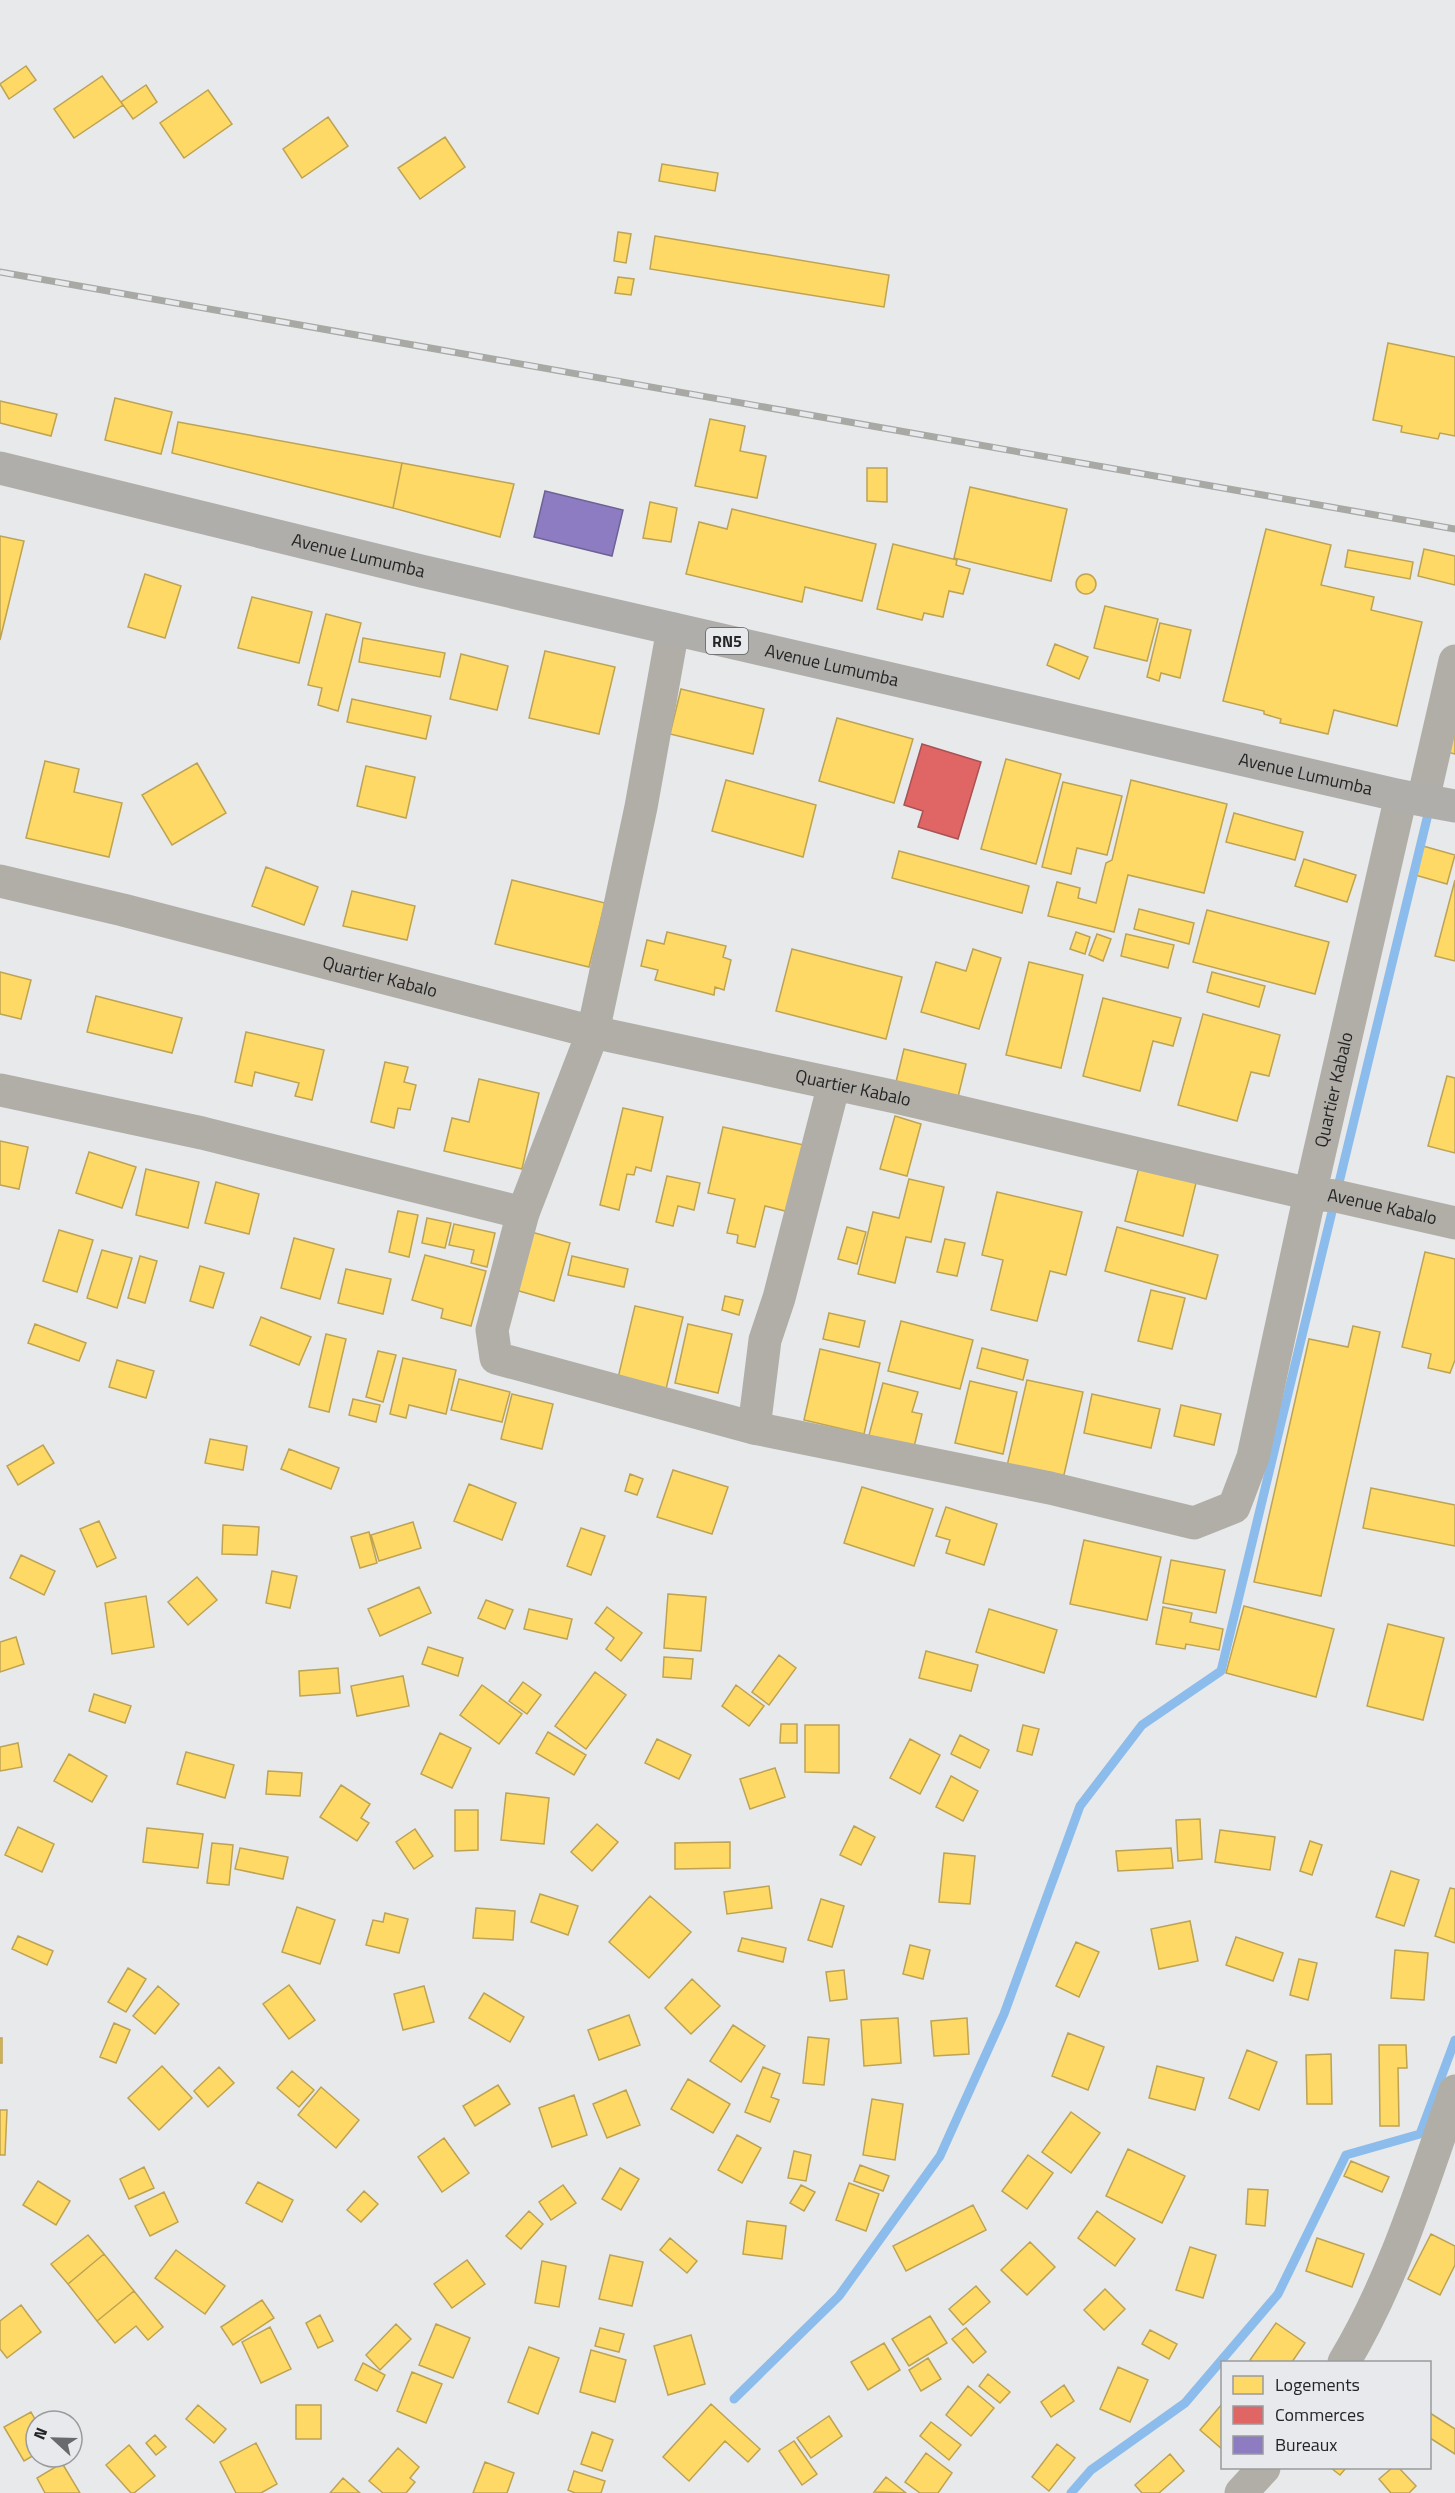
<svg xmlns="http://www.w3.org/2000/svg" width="1455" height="2493" font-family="'Titillium Web',sans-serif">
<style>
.homes{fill:#ffd966;stroke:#bda353;stroke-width:1.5}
.shops{fill:#e06666;stroke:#a85253;stroke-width:1.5}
.offices{fill:#8e7cc3;stroke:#6e6294;stroke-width:1.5}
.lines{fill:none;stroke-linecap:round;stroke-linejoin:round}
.stream{stroke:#8cbcec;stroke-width:9}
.street{stroke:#b1aea8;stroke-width:33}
.highway{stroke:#b0aeaa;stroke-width:33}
.rail-casing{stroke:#a8a8a4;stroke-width:7}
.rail{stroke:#e7e9ec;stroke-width:4.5;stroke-dasharray:14;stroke-linecap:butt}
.labels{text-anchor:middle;stroke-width:6;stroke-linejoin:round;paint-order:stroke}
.shield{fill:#e7e9ec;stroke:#5e6061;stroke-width:1.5}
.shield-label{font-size:16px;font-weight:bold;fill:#242526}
.street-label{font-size:18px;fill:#242526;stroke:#e7e9ec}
</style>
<rect width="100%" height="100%" fill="#e8e9eb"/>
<path class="homes" d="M26,66L36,80L9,99L0,84Z
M102,76L123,105L74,138L54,109Z
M146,85L157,102L133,119L121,102Z
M208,90L232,124L184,158L160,123Z
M328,117L348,146L302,178L283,149Z
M445,137L465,167L420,199L398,168Z
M662,164L718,173L715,191L659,181Z
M618,232L631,234L626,263L614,261Z
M655,236L889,275L884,307L650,269Z
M618,277L634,279L631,295L615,293Z
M1388,343L1455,357V436L1440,433L1438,439L1401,432L1402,426L1373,420Z
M115,398L172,412L161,454L105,440Z
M0,401L57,414L51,436L0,423Z
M710,419L745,426L740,451L766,456L757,498L695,486Z
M178,422L402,463L393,508L172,453Z
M402,463L514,484L500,537L393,508Z
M867,468H887V502L867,501Z
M970,487L1067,509L1051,581L954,558Z
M650,502L677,508L671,542L643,538Z
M732,509L876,544L862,601L805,587L802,602L686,574L699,522L727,529Z
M1266,529L1331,545L1321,585L1374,597L1371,610L1422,622L1397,726L1334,710L1328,734L1280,723L1281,719L1264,714V711L1223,701Z
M0,536L24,541L0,640Z
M893,544L957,560L956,565L970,569L963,594L949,591L943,617L924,613L922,620L877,609Z
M1424,549L1455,556V585L1418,576Z
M1348,550L1413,562L1410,579L1345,567Z
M145,574L181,586L165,638L128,627Z
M1076 584a10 10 0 1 1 20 0a10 10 0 1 1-20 0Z
M252,597L312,612L299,663L238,648Z
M1105,606L1158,619L1147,661L1094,648Z
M326,614L361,623L338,711L318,705L322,688L308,685Z
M1160,623L1191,630L1180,678L1161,673L1159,681L1147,677Z
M363,638L445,653L440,677L359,662Z
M1055,644L1088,657L1079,679L1047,665Z
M545,651L615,667L599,734L529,718Z
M461,654L508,666L497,710L450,699Z
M681,689L764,709L753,754L670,734Z
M352,699L431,716L426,739L347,722Z
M1455,717V754L1447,752Z
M837,718L913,739L894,803L819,781Z
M1006,759L1061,774L1036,864L981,849Z
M45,761L79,769L74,792L122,803L109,857L26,838Z
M197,763L226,813L172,845L142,795Z
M366,766L415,777L406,818L357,806Z
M726,780L816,805L803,857L712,831Z
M1131,780L1227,804L1204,893L1128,875L1114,932L1048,916L1057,882L1080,888L1078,898L1096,903L1106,863L1112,860Z
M1063,782L1122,796L1107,855L1077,848L1071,874L1042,867Z
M1234,813L1303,832L1295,860L1226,842Z
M1423,846L1455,855L1447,884L1415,875Z
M899,851L1029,886L1022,913L892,878Z
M1304,859L1356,875L1347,902L1295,886Z
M266,867L318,887L304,925L252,906Z
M512,880L605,903L589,967L495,944Z
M1455,880V961L1435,956Z
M352,891L415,906L407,940L343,926Z
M1139,909L1194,923L1189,944L1134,929Z
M1207,910L1329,942L1315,994L1193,962Z
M667,932L726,946L723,957L731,960L724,990L715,987L714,995L655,980L658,970L641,966L647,940L664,944Z
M1076,932L1090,937L1085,954L1070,949Z
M1097,934L1111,939L1103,961L1089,955Z
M1126,934L1174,945L1168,968L1121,956Z
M792,949L902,977L886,1039L776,1011Z
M973,949L1001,958L979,1029L921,1012L936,962L966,971Z
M1029,962L1083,975L1061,1068L1006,1055Z
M0,972L31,980L21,1019L0,1014Z
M1212,972L1265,986L1259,1007L1207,992Z
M96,996L182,1018L172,1053L87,1032Z
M1103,998L1181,1018L1173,1046L1153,1041L1140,1091L1083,1076Z
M1203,1014L1280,1035L1269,1076L1251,1072L1237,1121L1178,1105Z
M246,1032L324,1050L312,1100L295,1096L299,1083L255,1072L252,1086L235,1082Z
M904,1049L966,1064L958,1097L896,1082Z
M385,1062L408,1067L404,1082L416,1085L410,1110L398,1108L394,1128L371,1122Z
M1447,1076L1455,1078V1153L1428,1146Z
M479,1079L539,1093L522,1169L444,1151L452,1118L469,1122Z
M623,1108L663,1117L651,1171L636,1167L634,1175L627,1174L619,1210L600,1205Z
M895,1116L921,1124L907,1176L880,1169Z
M723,1127L804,1145L789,1212L765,1206L755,1247L737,1243L738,1235L727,1233L735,1199L708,1193Z
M0,1141L28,1147L19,1189L0,1185Z
M89,1152L136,1167L122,1208L76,1193Z
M1139,1167L1196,1183L1183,1236L1125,1221Z
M146,1169L199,1182L188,1228L136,1215Z
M667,1176L700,1183L694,1210L678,1206L673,1226L656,1222Z
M909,1179L944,1187L931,1242L906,1237L895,1283L858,1274L873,1212L899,1218Z
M216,1182L259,1194L249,1234L205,1223Z
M997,1192L1082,1212L1066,1275L1050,1271L1037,1321L991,1310L1003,1260L982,1255Z
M398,1211L418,1215L409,1257L389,1252Z
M427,1218L451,1223L445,1248L422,1243Z
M454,1224L495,1233L487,1267L471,1263L474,1250L449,1245Z
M847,1227L866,1232L857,1264L838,1259Z
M1117,1227L1218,1255L1206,1299L1105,1271Z
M59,1230L93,1240L77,1292L43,1281Z
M528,1231L570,1243L554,1301L512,1289Z
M294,1238L334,1249L320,1299L281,1288Z
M945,1239L965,1243L957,1276L937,1272Z
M102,1250L132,1258L117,1308L87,1298Z
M1425,1252L1455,1259V1360L1450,1373L1428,1368L1431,1354L1402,1347Z
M425,1255L486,1271L471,1326L441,1318L443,1309L412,1300Z
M140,1256L157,1261L145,1303L128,1298Z
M572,1256L628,1269L624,1287L568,1275Z
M200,1266L224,1273L213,1308L190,1301Z
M346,1269L391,1279L383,1314L338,1303Z
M1151,1290L1185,1298L1172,1349L1138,1341Z
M725,1296L743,1300L739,1315L722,1310Z
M635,1306L683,1317L666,1389L618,1378Z
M829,1313L865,1321L859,1347L823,1339Z
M261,1317L311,1337L299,1365L250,1345Z
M901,1321L973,1340L960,1389L888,1371Z
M35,1324L86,1343L79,1361L28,1343Z
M688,1324L732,1334L718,1393L675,1383Z
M1353,1326L1380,1332L1321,1596L1254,1582L1309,1339L1348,1347Z
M326,1334L346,1339L329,1412L309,1407Z
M982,1348L1028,1360L1023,1380L977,1368Z
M820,1349L880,1363L864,1434L804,1420Z
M378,1351L396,1355L383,1402L366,1397Z
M403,1358L456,1370L446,1414L409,1405L406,1418L390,1414Z
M117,1360L154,1371L146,1398L109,1387Z
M459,1379L510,1392L502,1422L451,1410Z
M1027,1380L1083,1392L1063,1479L1007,1466Z
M970,1381L1017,1392L1003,1454L955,1443Z
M883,1383L918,1392L912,1412L922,1414L913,1451L868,1439Z
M512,1394L553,1404L542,1449L501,1439Z
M1092,1394L1160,1409L1151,1448L1084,1433Z
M353,1399L380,1405L376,1422L349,1415Z
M1181,1405L1221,1414L1214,1445L1174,1436Z
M210,1439L247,1446L243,1470L205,1463Z
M43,1445L54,1463L18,1485L7,1466Z
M289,1449L339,1468L331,1489L281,1469Z
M673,1470L728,1487L712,1534L657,1517Z
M630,1474L643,1479L637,1495L625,1491Z
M469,1484L516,1503L502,1540L454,1521Z
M862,1487L933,1509L914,1566L844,1543Z
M1371,1488L1455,1505V1546L1363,1528Z
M946,1507L997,1524L984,1565L946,1553L950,1540L936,1536Z
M99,1521L116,1558L97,1567L80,1529Z
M413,1522L421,1548L379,1561L371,1535Z
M223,1525L259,1527L257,1555L222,1554Z
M581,1528L605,1536L591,1575L567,1566Z
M369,1532L377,1563L360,1568L351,1537Z
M1084,1540L1161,1557L1147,1620L1070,1604Z
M21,1555L55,1571L44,1595L10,1578Z
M1171,1560L1225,1570L1216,1613L1163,1603Z
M272,1571L297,1576L290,1608L266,1603Z
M197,1577L217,1600L188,1625L168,1602Z
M419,1587L431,1613L380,1636L368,1609Z
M668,1594L706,1597L701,1651L664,1648Z
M146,1596L154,1647L112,1654L105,1603Z
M486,1600L513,1610L505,1629L478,1618Z
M1244,1606L1334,1629L1316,1697L1226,1673Z
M607,1607L642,1633L621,1661L606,1649L614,1638L595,1623Z
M1163,1607L1192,1613L1190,1622L1223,1629L1219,1650L1186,1644L1185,1649L1156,1644Z
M529,1609L572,1619L567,1639L524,1629Z
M989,1609L1057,1630L1044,1673L976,1652Z
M1388,1624L1444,1638L1423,1720L1367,1706Z
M16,1637L24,1664L0,1672V1642Z
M428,1647L463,1658L458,1676L422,1664Z
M926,1651L978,1665L971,1691L919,1678Z
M779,1655L796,1668L769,1705L752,1692Z
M664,1657L693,1659L691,1679L663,1677Z
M338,1668L340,1693L300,1696L299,1671Z
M595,1672L626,1695L586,1749L555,1726Z
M403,1676L409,1706L357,1716L351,1686Z
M523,1682L541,1695L527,1714L509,1701Z
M482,1685L522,1714L499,1744L460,1715Z
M736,1685L764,1706L749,1726L722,1706Z
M94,1694L131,1706L125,1723L89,1711Z
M781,1724H797V1743H780Z
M805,1725H839V1773L805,1772Z
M1023,1725L1039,1729L1032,1755L1017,1751Z
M548,1732L586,1755L574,1775L536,1753Z
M440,1733L471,1748L452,1788L421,1774Z
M960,1735L989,1750L980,1768L951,1754Z
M657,1739L691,1755L679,1779L645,1763Z
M910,1739L940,1755L920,1794L890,1778Z
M18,1743L22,1767L0,1771V1747Z
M186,1752L234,1765L225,1798L177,1784Z
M69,1754L107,1776L92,1802L54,1781Z
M775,1768L785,1797L750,1809L740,1779Z
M268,1771L302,1773L300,1796L266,1794Z
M951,1776L978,1791L963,1821L936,1807Z
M341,1785L370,1804L361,1818L369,1823L357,1841L320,1817Z
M506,1793L549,1798L544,1844L501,1840Z
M455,1810H478V1850L455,1851Z
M1200,1819L1202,1859L1178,1861L1176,1820Z
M597,1824L618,1842L592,1871L571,1852Z
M854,1826L875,1837L861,1865L840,1855Z
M18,1827L54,1844L42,1872L5,1855Z
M147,1828L203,1834L198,1868L143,1862Z
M415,1829L433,1856L414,1869L396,1842Z
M1220,1830L1275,1837L1270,1870L1215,1862Z
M1310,1841L1322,1845L1312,1875L1300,1871Z
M730,1842V1868L675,1869V1843Z
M212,1843L233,1845L229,1885L207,1883Z
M240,1848L288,1857L283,1879L235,1869Z
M1171,1848L1173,1868L1118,1871L1116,1851Z
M944,1853L975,1856L970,1904L939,1902Z
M1391,1871L1419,1880L1404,1926L1376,1917Z
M769,1886L772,1908L727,1914L724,1892Z
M1450,1888L1455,1889V1943L1435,1936Z
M540,1894L578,1906L568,1935L531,1922Z
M650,1896L691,1932L649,1978L609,1942Z
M821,1899L844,1906L832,1947L808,1940Z
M297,1907L335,1920L320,1964L282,1952Z
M476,1908L515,1911L513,1940L473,1938Z
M385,1913L408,1919L399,1953L366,1945L373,1920L383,1922Z
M1190,1921L1198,1961L1159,1969L1151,1929Z
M18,1936L53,1951L47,1965L12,1949Z
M1236,1937L1283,1953L1273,1981L1226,1965Z
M742,1938L786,1948L783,1962L738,1951Z
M1076,1942L1099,1952L1079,1997L1056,1986Z
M910,1945L930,1950L923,1979L903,1974Z
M1395,1950L1428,1953L1424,2000L1391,1998Z
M1299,1959L1317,1963L1308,2000L1290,1995Z
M128,1968L146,1979L126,2012L108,2002Z
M844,1970L847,1999L830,2001L826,1972Z
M692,1979L720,2006L691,2034L665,2008Z
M289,1985L315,2020L289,2039L263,2004Z
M158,1986L179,2004L155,2034L133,2016Z
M424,1986L434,2022L403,2030L394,1994Z
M484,1993L524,2017L510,2042L469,2018Z
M629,2015L640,2045L599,2060L588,2030Z
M898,2018L901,2063L864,2066L861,2020Z
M967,2018L969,2054L934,2056L931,2021Z
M114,2023L130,2030L116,2063L100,2057Z
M733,2025L765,2046L741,2082L710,2061Z
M1068,2033L1104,2047L1088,2090L1052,2076Z
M808,2037L829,2039L824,2085L803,2083Z
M0,2038H2V2063H0Z
M1379,2045H1406L1407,2068H1398L1399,2126H1380Z
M1247,2050L1277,2062L1259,2110L1229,2098Z
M1331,2054L1332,2104H1307L1306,2055Z
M162,2066L192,2098L159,2130L128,2098Z
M1157,2066L1204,2078L1195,2110L1149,2098Z
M219,2067L234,2083L208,2107L194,2091Z
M763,2067L780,2074L771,2097L779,2100L770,2122L745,2112Z
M292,2071L314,2090L299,2107L277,2088Z
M688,2079L730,2104L713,2133L671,2109Z
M498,2085L510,2104L475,2126L463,2106Z
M321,2087L359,2120L336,2148L298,2115Z
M626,2090L640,2125L607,2138L593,2104Z
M574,2095L587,2135L552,2147L539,2108Z
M872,2099L903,2104L895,2160L863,2155Z
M0,2110H7L5,2155H0Z
M1071,2112L1100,2133L1071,2173L1042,2152Z
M737,2135L761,2148L742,2183L718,2170Z
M444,2138L469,2173L442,2192L418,2157Z
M1128,2149L1185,2176L1162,2223L1106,2196Z
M794,2151L811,2155L806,2181L788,2178Z
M1028,2155L1053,2173L1027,2209L1002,2191Z
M1351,2161L1389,2177L1382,2192L1344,2176Z
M860,2165L889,2176L883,2191L854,2181Z
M144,2167L154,2188L129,2199L120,2179Z
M620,2168L639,2179L621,2210L602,2199Z
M38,2181L70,2201L56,2225L23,2205Z
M258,2182L293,2200L282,2222L246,2203Z
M849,2183L879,2194L866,2231L836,2220Z
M563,2185L576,2203L551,2220L539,2202Z
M801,2185L815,2192L804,2211L790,2203Z
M1248,2189L1268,2190L1265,2226L1246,2224Z
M364,2191L378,2204L361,2222L347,2210Z
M164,2192L178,2222L150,2236L135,2206Z
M973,2205L986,2230L906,2271L893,2246Z
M529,2211L543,2224L521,2249L506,2236Z
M1097,2211L1135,2239L1115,2266L1078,2238Z
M747,2221L786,2226L782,2259L743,2254Z
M1431,2234L1455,2246V2265L1440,2295L1408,2279Z
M88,2235L104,2254L68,2284L51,2264Z
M670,2238L697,2261L687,2273L660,2250Z
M1317,2238L1364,2254L1352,2287L1306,2271Z
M1030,2242L1055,2267L1027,2295L1001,2270Z
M1190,2247L1216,2255L1203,2298L1176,2290Z
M176,2250L225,2286L205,2314L155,2278Z
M104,2254L134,2291L97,2321L68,2284Z
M610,2255L643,2262L632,2306L599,2299Z
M467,2260L485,2284L452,2308L434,2284Z
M542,2261L566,2266L559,2307L535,2303Z
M976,2286L990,2302L963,2325L949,2309Z
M1105,2289L1125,2309L1104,2330L1084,2310Z
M134,2291L163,2327L148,2340L136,2326L115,2343L97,2321Z
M262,2300L274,2318L233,2345L221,2327Z
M21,2305L41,2332L7,2358L0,2349V2321Z
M320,2315L333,2341L318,2348L306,2323Z
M930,2316L947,2343L909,2366L892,2339Z
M1276,2323L1305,2343L1292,2362H1253L1250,2360Z
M396,2324L411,2339L380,2370L366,2355Z
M436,2324L470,2338L453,2378L419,2365Z
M270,2327L291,2369L261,2383L242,2342Z
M600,2328L624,2334L619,2352L595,2346Z
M966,2328L986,2352L973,2363L952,2339Z
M1150,2330L1177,2344L1169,2359L1142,2344Z
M691,2335L705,2384L668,2395L654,2346Z
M884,2343L900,2370L868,2390L851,2362Z
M529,2347L559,2358L538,2414L508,2402Z
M591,2350L626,2360L615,2402L580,2392Z
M928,2358L941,2379L921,2391L909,2370Z
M363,2363L385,2375L377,2391L355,2380Z
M1118,2367L1148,2380L1130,2422L1100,2409Z
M412,2372L442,2384L426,2423L397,2411Z
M988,2374L1010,2392L1000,2403L979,2386Z
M1064,2385L1074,2401L1051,2417L1041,2402Z
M968,2386L994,2408L971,2436L946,2415Z
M711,2404L760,2449L748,2462L725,2441L689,2481L663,2457Z
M1222,2404V2449L1200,2430Z
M198,2405L226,2429L214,2443L186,2419Z
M296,2405H321V2439H296Z
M31,2412L36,2421V2454L24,2461L4,2427Z
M1430,2413L1455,2429V2454L1430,2438Z
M829,2416L842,2436L811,2458L797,2438Z
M931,2422L961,2445L949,2460L920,2436Z
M592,2432L613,2440L602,2471L581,2464Z
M155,2435L166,2447L156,2455L146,2443Z
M794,2441L817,2474L802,2485L779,2451Z
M256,2443L277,2484L261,2493H236L220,2462Z
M1057,2444L1075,2458L1049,2491L1032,2477Z
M129,2445L155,2476L134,2493H131L106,2465Z
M398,2448L419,2467L410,2478L415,2482L406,2493H383L369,2481Z
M926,2453L952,2473L938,2493H920L905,2482Z
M1170,2454L1184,2471L1159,2493H1142L1135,2485Z
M485,2462L514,2473L507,2493H473Z
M62,2463L80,2493H45L37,2478Z
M1331,2468H1346L1340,2475Z
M1392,2468H1399L1416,2486L1409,2493H1391L1379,2479Z
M574,2471L605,2481L601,2493H575L568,2490Z
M886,2477L906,2493L874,2492Z
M343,2478L360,2493H330Z"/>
<path class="shops" d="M922,744L981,762L958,839L918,827L923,811L904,805Z"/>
<path class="offices" d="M545,491L623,510L612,556L534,537Z"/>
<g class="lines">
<path class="stream" d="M734,2399L839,2296L940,2156L1004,2014L1080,1806L1142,1725L1221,1671L1430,806
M1071,2493L1091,2470L1185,2403L1278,2294L1346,2155L1420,2134L1455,2040"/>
<g class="street">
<path id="s1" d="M673,629L641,807L593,1032L523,1213L492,1330L496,1358L754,1428L1050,1488L1194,1523L1234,1507L1253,1457L1310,1194L1336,1196L1455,1223"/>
<path d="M1423,800L1455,661"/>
<path id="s2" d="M0,881L123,910L593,1032L896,1097L1310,1194L1401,796"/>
<path d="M0,1090L202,1133L523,1213"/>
<path d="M754,1428L765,1340L779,1298L834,1084"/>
<path d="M1344,2362C1394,2279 1423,2183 1455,2091"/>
<path d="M1241,2493L1264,2468"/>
</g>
<path class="highway" id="s3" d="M0,468L421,571L1401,796L1455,806"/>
<defs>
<path id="rail" d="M0,272L1455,529"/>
</defs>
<use href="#rail" class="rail-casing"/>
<use href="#rail" class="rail"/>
</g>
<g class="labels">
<rect class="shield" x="706" y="628" width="42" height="26" rx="4.5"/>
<g class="shield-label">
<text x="727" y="647">RN5</text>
</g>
<g class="street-label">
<text dy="6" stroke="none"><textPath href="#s3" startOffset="369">Avenue Lumumba</textPath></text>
<text dy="6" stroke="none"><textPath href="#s3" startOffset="855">Avenue Lumumba</textPath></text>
<text dy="6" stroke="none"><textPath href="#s3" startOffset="1341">Avenue Lumumba</textPath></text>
<text dy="6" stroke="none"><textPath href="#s2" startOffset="392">Quartier Kabalo</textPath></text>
<text dy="6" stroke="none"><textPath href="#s2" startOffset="878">Quartier Kabalo</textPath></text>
<text dy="6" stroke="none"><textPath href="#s2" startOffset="1454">Quartier Kabalo</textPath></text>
<text dy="6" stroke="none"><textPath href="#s1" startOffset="1911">Avenue Kabalo</textPath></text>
</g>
</g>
<rect x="1221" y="2361" width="210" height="108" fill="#e7e9ec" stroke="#999b9d" stroke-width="1.5"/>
<rect x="1233" y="2376" width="30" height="18" fill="#ffd966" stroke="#999b9d" stroke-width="1.5"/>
<text x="1275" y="2391" font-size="18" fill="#242526">Logements</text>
<rect x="1233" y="2406" width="30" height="18" fill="#e06666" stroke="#999b9d" stroke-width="1.5"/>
<text x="1275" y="2421" font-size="18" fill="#242526">Commerces</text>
<rect x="1233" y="2436" width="30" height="18" fill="#8e7cc3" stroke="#999b9d" stroke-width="1.5"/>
<text x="1275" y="2451" font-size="18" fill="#242526">Bureaux</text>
<g transform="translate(54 2439) rotate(292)"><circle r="28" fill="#e7e9ec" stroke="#999b9d" stroke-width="1.5"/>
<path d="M0-4.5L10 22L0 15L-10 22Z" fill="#696a6b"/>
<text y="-9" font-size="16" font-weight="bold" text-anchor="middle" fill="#242526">N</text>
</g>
</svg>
